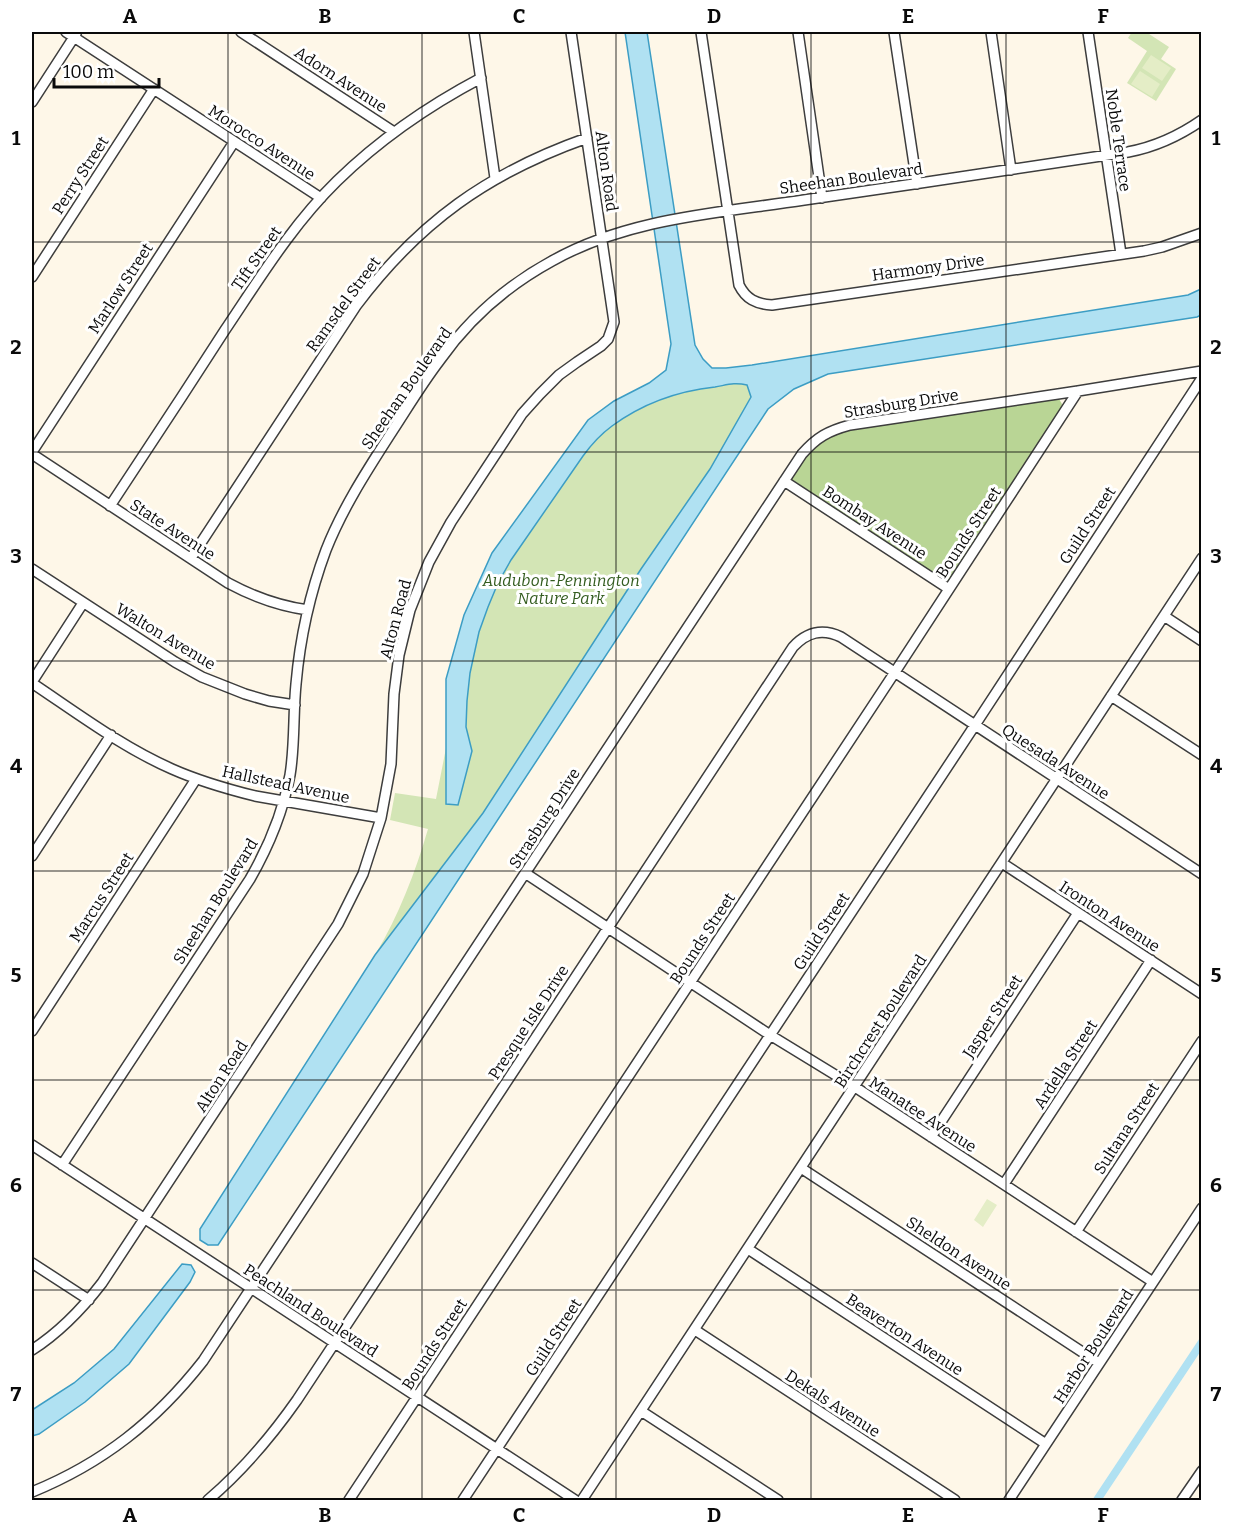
<svg xmlns="http://www.w3.org/2000/svg" width="1233" height="1532" font-family="Bitter,serif">
<style>
.green{fill:#d3e5b5}
.forest{fill:#b9d595}
.pitch{fill:#e4edc6}
.water{fill:#b0e1f2;stroke:#3c9dc4;stroke-width:1.5}
.lines{fill:none;stroke-linecap:round;stroke-linejoin:round}
.canal{stroke:#b0e1f2;stroke-width:8}
.minor-casing{stroke:#3d3d3d;stroke-width:12}
.minor{stroke:#fff;stroke-width:9}
.grid{fill:none;stroke:#0a0a0a;stroke-width:1.5;stroke-opacity:0.55}
.labels{text-anchor:middle;stroke-width:6;stroke-linejoin:round;paint-order:stroke}
.street-label{font-size:16px;fill:#0a0a0a;stroke:#fff}
.park-label{font-size:16px;font-style:italic;fill:#335c1f;stroke:#fff}
.neatline{fill:none;stroke:#0a0a0a;stroke-width:2}
.grid-label{font-size:20px;text-anchor:middle;font-weight:bold;fill:#0a0a0a}
</style>
<rect width="100%" height="100%" fill="#fef7e8"/>
<path class="green" d="M1132,32H1146L1169,47L1161,59L1176,69L1156,101L1127,83L1147,51L1128,38Z
M737,383L747,385L751,397L710,469L641,569L483,813L375,955C399,915 415,873 428,829L390,820L395,793L436,799L446,748V804L458,805L472,751L466,727L467,701L470,673L479,632L488,607L498,583L511,560L583,456C591,445 601,434 612,426C634,410 669,394 696,389C710,386 723,385 737,383Z"/>
<path class="forest" d="M1059,399L1062,404L1061,410L949,583L791,479L809,453L828,437L848,430Z"/>
<path class="pitch" d="M1151,55L1171,68L1162,81L1142,68Z
M1140,71L1160,84L1152,97L1131,84Z
M987,1199L997,1205L983,1227L974,1220Z"/>
<path class="water" d="M625,32H647L695,345L703,359L712,368H726L752,365L1188,295L1201,289V315L1197,317L828,374L794,389L768,409L218,1245H208L200,1240V1229L375,955L483,813L641,569L710,469L751,397L747,385C734,382 727,385 715,387C678,391 642,404 612,426C601,434 591,445 583,456L511,560L498,583L488,607L479,632L470,673L467,701L466,727L472,751L458,805L446,804V679L464,615L492,553L588,420L614,401L649,383L666,370L671,344Z
M182,1264L191,1265L195,1272L190,1282L129,1364L85,1402L39,1434L32,1436V1410L74,1383L114,1349Z"/>
<g class="lines">
<path class="canal" d="M1097,1500L1202,1342"/>
<defs>
<path id="minor" d="M66,32L321,198
M241,32L394,132
M474,32L495,178
M701,32L739,285C746,299 756,304 772,305L1144,251L1162,247L1202,233
M798,32L822,198
M894,32L917,184
M991,32L1011,170
M1088,32L1121,254
M32,102L76,34
M32,277L154,89
M32,452L234,142
M32,454L228,583C254,597 279,606 308,610
M784,481L949,589
M110,506C149,447 187,389 225,330C260,278 292,225 337,181C380,139 428,106 481,78
M191,558L356,306C419,222 488,173 587,138
M32,569L175,662L202,677L245,694L269,701L295,705
M1164,616L1202,641
M32,682L83,603
M32,683C77,713 122,747 172,769C199,781 227,789 255,796L381,818
M1111,696L1202,755
M32,856L111,735
M1002,863L1202,994
M525,873L770,1035L855,1087L1153,1282
M32,1031L196,779
M931,1137L1078,913
M32,1145L575,1500
M62,1165L250,879C269,846 283,812 290,775C295,745 293,714 296,684C300,638 310,593 326,550C343,507 368,469 393,430C408,407 423,382 440,360C469,319 508,285 552,261C628,218 719,213 804,200C912,184 1020,169 1128,152C1155,147 1179,136 1202,120
M801,1168L1099,1363
M1004,1184L1151,960
M1076,1232L1202,1041
M748,1249L1046,1444
M32,1263L89,1300
M695,1330L955,1500
M32,1350C60,1332 82,1309 102,1283L338,924L363,874L381,818L391,764L394,694L399,655L410,610L429,562L451,522L522,414L540,394L559,375L577,362L601,346L608,339L614,322L571,32
M641,1411L778,1500
M32,1492C103,1463 156,1421 203,1361L802,454C817,437 828,431 850,425L1078,391L1202,371
M208,1500C242,1471 271,1437 297,1400L793,647C807,632 822,628 841,637L1202,874
M349,1500L895,672L1078,391
M463,1500L975,725L1202,378
M582,1500L1202,558
M1009,1500L1202,1208
M1182,1500L1202,1471"/>
</defs>
<use href="#minor" class="minor-casing"/>
<use href="#minor" class="minor"/>
</g>
<path class="grid" d="M228,32V1500M422,32V1500M616,32V1500M811,32V1500M1006,32V1500M32,242H1202M32,452H1202M32,661H1202M32,871H1202M32,1080H1202M32,1290H1202"/>
<g class="labels">
<g class="street-label">
<text transform="translate(341 79) rotate(33)" y="6">Adorn Avenue</text>
<text transform="translate(1119 140) rotate(82)" y="6">Noble Terrace</text>
<text transform="translate(262 142) rotate(33)" y="6">Morocco Avenue</text>
<text transform="translate(607 171) rotate(82)" y="6">Alton Road</text>
<text transform="translate(80 175) rotate(-57)" y="6">Perry Street</text>
<text transform="translate(851 178) rotate(-8)" y="6">Sheehan Boulevard</text>
<text transform="translate(256 258) rotate(-55)" y="6">Tift Street</text>
<text transform="translate(928 267) rotate(-8)" y="6">Harmony Drive</text>
<text transform="translate(120 288) rotate(-57)" y="6">Marlow Street</text>
<text transform="translate(343 304) rotate(-54)" y="6">Ramsdel Street</text>
<text transform="translate(406 388) rotate(-55)" y="6">Sheehan Boulevard</text>
<text transform="translate(901 403) rotate(-9)" y="6">Strasburg Drive</text>
<text transform="translate(875 522) rotate(33)" y="6">Bombay Avenue</text>
<text transform="translate(1087 525) rotate(-57)" y="6">Guild Street</text>
<text transform="translate(173 529) rotate(33)" y="6">State Avenue</text>
<text transform="translate(968 532) rotate(-57)" y="6">Bounds Street</text>
<text transform="translate(395 619) rotate(-75)" y="6">Alton Road</text>
<text transform="translate(166 636) rotate(31)" y="6">Walton Avenue</text>
<text transform="translate(1056 761) rotate(33)" y="6">Quesada Avenue</text>
<text transform="translate(286 784) rotate(12)" y="6">Hallstead Avenue</text>
<text transform="translate(544 818) rotate(-57)" y="6">Strasburg Drive</text>
<text transform="translate(101 897) rotate(-57)" y="6">Marcus Street</text>
<text transform="translate(215 901) rotate(-58)" y="6">Sheehan Boulevard</text>
<text transform="translate(1110 916) rotate(33)" y="6">Ironton Avenue</text>
<text transform="translate(821 931) rotate(-57)" y="6">Guild Street</text>
<text transform="translate(702 938) rotate(-57)" y="6">Bounds Street</text>
<text transform="translate(992 1016) rotate(-57)" y="6">Jasper Street</text>
<text transform="translate(880 1021) rotate(-57)" y="6">Birchcrest Boulevard</text>
<text transform="translate(528 1022) rotate(-57)" y="6">Presque Isle Drive</text>
<text transform="translate(1065 1064) rotate(-57)" y="6">Ardella Street</text>
<text transform="translate(221 1076) rotate(-57)" y="6">Alton Road</text>
<text transform="translate(923 1114) rotate(33)" y="6">Manatee Avenue</text>
<text transform="translate(1126 1128) rotate(-57)" y="6">Sultana Street</text>
<text transform="translate(959 1253) rotate(33)" y="6">Sheldon Avenue</text>
<text transform="translate(311 1310) rotate(33)" y="6">Peachland Boulevard</text>
<text transform="translate(905 1334) rotate(33)" y="6">Beaverton Avenue</text>
<text transform="translate(553 1337) rotate(-57)" y="6">Guild Street</text>
<text transform="translate(434 1344) rotate(-57)" y="6">Bounds Street</text>
<text transform="translate(1093 1346) rotate(-57)" y="6">Harbor Boulevard</text>
<text transform="translate(833 1403) rotate(33)" y="6">Dekals Avenue</text>
</g>
<g class="park-label">
<text x="561" y="586">Audubon-Pennington<tspan x="561" dy="18">Nature Park</tspan></text>
</g>
</g>
<rect width="1233" height="1532" fill="none" stroke="#ffffff" stroke-width="66"/>
<path d="M54 78v9h105v-9" fill="none" stroke="#0a0a0a" stroke-width="3"/>
<text x="63" y="78" font-size="18" fill="#0a0a0a" stroke="#ffffff" stroke-width="4.5" paint-order="stroke">100 m</text>
<rect x="33" y="33" width="1167" height="1466" class="neatline"/>
<g class="grid-label">
<text x="130" y="23">A</text>
<text x="325" y="23">B</text>
<text x="519" y="23">C</text>
<text x="714" y="23">D</text>
<text x="908" y="23">E</text>
<text x="1103" y="23">F</text>
<text x="16" y="145">1</text>
<text x="1216" y="145">1</text>
<text x="16" y="354">2</text>
<text x="1216" y="354">2</text>
<text x="16" y="563">3</text>
<text x="1216" y="563">3</text>
<text x="16" y="773">4</text>
<text x="1216" y="773">4</text>
<text x="16" y="982">5</text>
<text x="1216" y="982">5</text>
<text x="16" y="1192">6</text>
<text x="1216" y="1192">6</text>
<text x="16" y="1401">7</text>
<text x="1216" y="1401">7</text>
<text x="130" y="1522">A</text>
<text x="325" y="1522">B</text>
<text x="519" y="1522">C</text>
<text x="714" y="1522">D</text>
<text x="908" y="1522">E</text>
<text x="1103" y="1522">F</text>
</g>
</svg>
